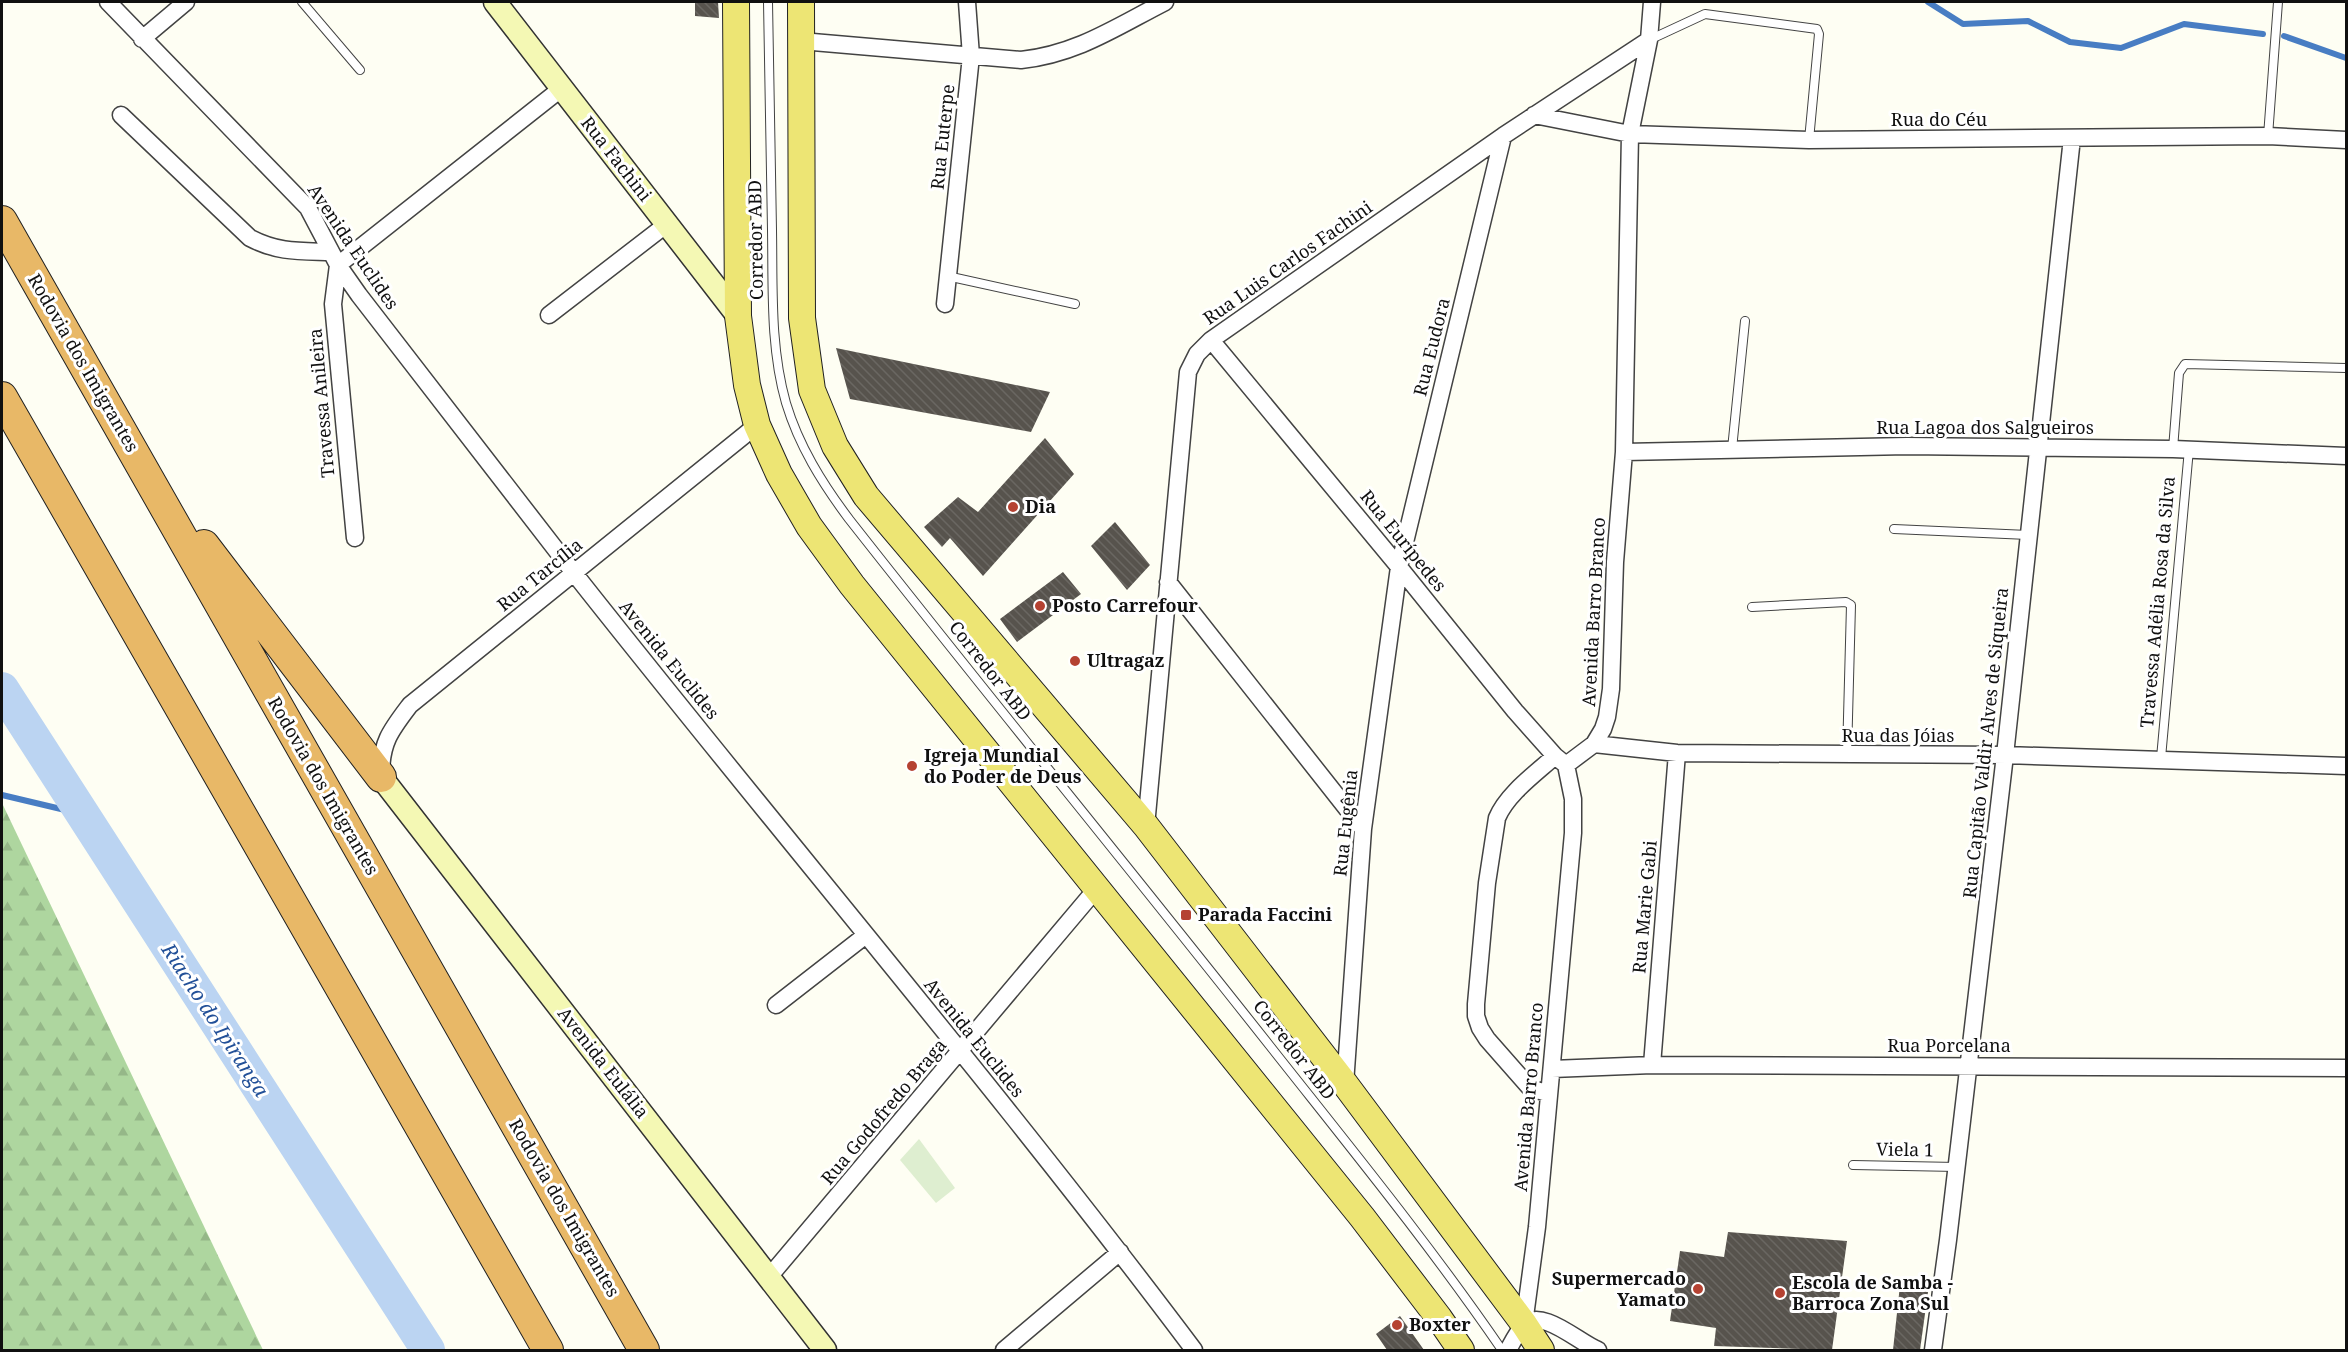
<svg xmlns="http://www.w3.org/2000/svg" width="2348" height="1352" font-family="'Noto Serif',serif">
<style>
.forest{fill:url(#forest-firs)}
.pitch{fill:#deeed0}
.lines{fill:none;stroke-linecap:round;stroke-linejoin:round}
.stream{stroke:#487dc3;stroke-width:6}
.river{stroke:#bbd4f2;stroke-width:34}
.building{fill:url(#building-back-hatch)}
.lane-casing{stroke:#434343;stroke-width:10}
.street-casing{stroke:#434343;stroke-width:19}
.secondary-casing{stroke:#323232;stroke-width:25}
.primary-casing{stroke:#212121;stroke-width:28}
.highway-casing{stroke:#212121;stroke-width:32}
.lane{stroke:#fff;stroke-width:8}
.street{stroke:#fff;stroke-width:16}
.secondary{stroke:#f4f8b4;stroke-width:22}
.primary{stroke:#ede574;stroke-width:26}
.highway{stroke:#e8b867;stroke-width:30}
.poi-dot{fill:#b54232;stroke:#fff;stroke-width:2}
.labels{text-anchor:middle;stroke-width:6;stroke-linejoin:round;paint-order:stroke}
.street-label{font-size:18px;fill:#101010;stroke:#fff}
.poi-label{font-size:18px;font-weight:bold;fill:#101010;stroke:#fff;text-anchor:start}
.water-label{font-size:20px;font-style:italic;fill:#225098;stroke:#fff}
</style>
<defs>
<pattern id="forest-firs" width="22" height="20" patternUnits="userSpaceOnUse" patternTransform="scale(1.5)"><rect width="22" height="20" fill="#aed69f"/><path d="M5 1l3.5 6h-7zM16 11l3.5 6h-7z" fill="#95b788"/></pattern>
<pattern id="building-back-hatch" width="6" height="6" patternUnits="userSpaceOnUse" patternTransform="scale(1.5)"><rect width="6" height="6" fill="#57534d"/><path d="M-1 5l2 2M0 0l6 6M5-1l2 2" fill="none" stroke="#6a6762"/></pattern>
</defs>
<rect width="100%" height="100%" fill="#fefef3"/>
<path class="forest" d="M2,803L263,1350H2Z"/>
<path class="pitch" d="M919,1139L955,1188L936,1203L900,1160Z"/>
<g class="lines">
<path class="stream" d="M1928,2L1963,24L2028,21L2070,42L2121,48L2184,24L2263,34
M2284,36L2346,58
M2,795L82,814"/>
<path class="river" d="M2,689L428,1350"/>
</g>
<path class="building" d="M695,2H718L719,18L695,16Z
M836,348L1050,392L1031,432L850,399Z
M1045,438L1074,474L983,576L950,538L942,547L924,527L958,497L978,512Z
M1115,522L1150,565L1127,590L1091,546Z
M1063,572L1081,594L1017,642L1000,619Z
M1728,1232L1847,1241L1832,1350L1714,1346L1716,1328L1670,1321L1680,1251L1724,1257Z
M1900,1285L1928,1292L1920,1350H1893Z
M1400,1316L1424,1350H1387L1376,1334Z"/>
<g class="lines">
<defs>
<path id="lane" d="M302,2L360,70
M768,2C770,78 771,154 772,230C773,288 770,347 786,403C799,446 822,483 849,519C988,696 1131,870 1270,1046C1349,1146 1430,1245 1502,1350
M1649,40L1705,14L1817,29L1819,34L1809,140
M2268,136L2278,2
M947,276L1075,304
M1732,449L1745,321
M2173,449L2179,373L2185,364L2346,368
M1894,529L2028,535
M1752,607L1846,602L1851,605L1847,755
M2161,758L2189,449
M1853,1165L1957,1167"/>
<path id="street" d="M108,2L308,208L338,265L359,295C431,388 502,481 574,573C779,833 995,1085 1194,1350
M142,39L186,2
M801,41L1021,60C1077,54 1116,27 1165,2
M121,115L250,238C279,253 300,251 331,252
M1534,115L1630,134L1809,140L2268,136L2346,140
M945,304L971,56L967,2
M549,315L667,224
M1211,340L1399,567L1515,711L1555,756L1566,765
M1624,452L1907,446L2173,449L2346,456
M355,538L333,304L338,265L562,88
M1168,582L1363,829
M1594,744L1677,753L2005,755L2346,766
M381,775C381,742 391,730 410,705L757,425
M1146,826L1188,372L1197,354L1211,340L1503,136L1649,40
M776,1005L866,935
M1652,1065L1677,753
M1552,1069L1652,1065L2346,1068
M1345,1084L1363,829L1399,567L1503,136
M1549,1093L1531,1089L1487,1039L1480,1028L1476,1016V1004L1487,883L1497,818C1507,794 1535,774 1555,756
M769,1277L1097,888
M1524,1324L1537,1227L1573,833V799L1566,765L1594,744L1603,729L1607,717L1611,689L1615,562L1624,452L1630,134L1649,40L1652,2
M1004,1350L1120,1252
M1508,1350C1512,1343 1517,1333 1523,1326C1541,1306 1579,1343 1598,1350
M1933,1350L1948,1240L2005,755L2072,138"/>
<path id="secondary" d="M495,2L738,316
M381,777L825,1350"/>
<path id="primary" d="M736,2L738,316L747,385L757,425L779,474L809,526L852,585L1362,1217L1439,1318L1461,1350
M801,2L802,318L812,390L835,446L866,496L1146,826L1345,1084L1524,1324L1541,1350"/>
<path id="highway" d="M2,221L644,1350
M2,397L548,1350
M204,545L381,777"/>
</defs>
<use href="#lane" class="lane-casing"/>
<use href="#street" class="street-casing"/>
<use href="#secondary" class="secondary-casing"/>
<use href="#primary" class="primary-casing"/>
<use href="#highway" class="highway-casing"/>
<use href="#lane" class="lane"/>
<use href="#street" class="street"/>
<use href="#secondary" class="secondary"/>
<use href="#primary" class="primary"/>
<use href="#highway" class="highway"/>
</g>
<g class="poi-dot">
<circle cx="1013" cy="507" r="6"/>
<circle cx="1040" cy="606" r="6"/>
<circle cx="1075" cy="661" r="6"/>
<circle cx="912" cy="766" r="6"/>
<rect x="1180" y="909" width="12" height="12" rx="3"/>
<circle cx="1698" cy="1289" r="6"/>
<circle cx="1780" cy="1293" r="6"/>
<circle cx="1397" cy="1325" r="6"/>
</g>
<g class="labels">
<g class="street-label">
<text x="1939" y="126">Rua do Céu</text>
<text transform="translate(943 137) rotate(-84)" y="6">Rua Euterpe</text>
<text transform="translate(616 159) rotate(52)" y="6">Rua Fachini</text>
<text transform="translate(756 240) rotate(-91)" y="6">Corredor ABD</text>
<text transform="translate(353 247) rotate(56)" y="6">Avenida Euclides</text>
<text transform="translate(1288 263) rotate(-35)" y="6">Rua Luis Carlos Fachini</text>
<text transform="translate(1432 347) rotate(-76)" y="6">Rua Eudora</text>
<text transform="translate(83 363) rotate(60)" y="6">Rodovia dos Imigrantes</text>
<text transform="translate(322 403) rotate(-95)" y="6">Travessa Anileira</text>
<text x="1985" y="434">Rua Lagoa dos Salgueiros</text>
<text transform="translate(1403 541) rotate(51)" y="6">Rua Eurípedes</text>
<text transform="translate(540 575) rotate(-39)" y="6">Rua Tarcília</text>
<text transform="translate(2158 602) rotate(-85)" y="6">Travessa Adélia Rosa da Silva</text>
<text transform="translate(1594 612) rotate(-87)" y="6">Avenida Barro Branco</text>
<text transform="translate(669 660) rotate(51)" y="6">Avenida Euclides</text>
<text transform="translate(990 671) rotate(52)" y="6">Corredor ABD</text>
<text x="1898" y="742">Rua das Jóias</text>
<text transform="translate(1986 743) rotate(-84)" y="6">Rua Capitão Valdir Alves de Siqueira</text>
<text transform="translate(323 786) rotate(60)" y="6">Rodovia dos Imigrantes</text>
<text transform="translate(1346 823) rotate(-84)" y="6">Rua Eugênia</text>
<text transform="translate(1645 907) rotate(-85)" y="6">Rua Marie Gabi</text>
<text transform="translate(974 1038) rotate(51)" y="6">Avenida Euclides</text>
<text x="1949" y="1052">Rua Porcelana</text>
<text transform="translate(1294 1050) rotate(52)" y="6">Corredor ABD</text>
<text transform="translate(603 1063) rotate(52)" y="6">Avenida Eulália</text>
<text transform="translate(1529 1097) rotate(-85)" y="6">Avenida Barro Branco</text>
<text transform="translate(884 1112) rotate(-50)" y="6">Rua Godofredo Braga</text>
<text transform="translate(1905 1150) rotate(1)" y="6">Viela 1</text>
<text transform="translate(564 1208) rotate(60)" y="6">Rodovia dos Imigrantes</text>
</g>
<g class="poi-label">
<text x="1025" y="513">Dia</text>
<text x="1052" y="612">Posto Carrefour</text>
<text x="1087" y="667">Ultragaz</text>
<text x="924" y="762">Igreja Mundial<tspan x="924" dy="21">do Poder de Deus</tspan></text>
<text x="1198" y="921">Parada Faccini</text>
<text x="1686" y="1285" text-anchor="end">Supermercado<tspan x="1686" dy="21">Yamato</tspan></text>
<text x="1792" y="1289">Escola de Samba -<tspan x="1792" dy="21">Barroca Zona Sul</tspan></text>
<text x="1409" y="1331">Boxter</text>
</g>
<g class="water-label">
<text transform="translate(215 1020) rotate(57)" y="7">Riacho do Ipiranga</text>
</g>
</g>
<rect width="2348" height="1352" fill="none" stroke="#101010" stroke-width="6"/>
</svg>
